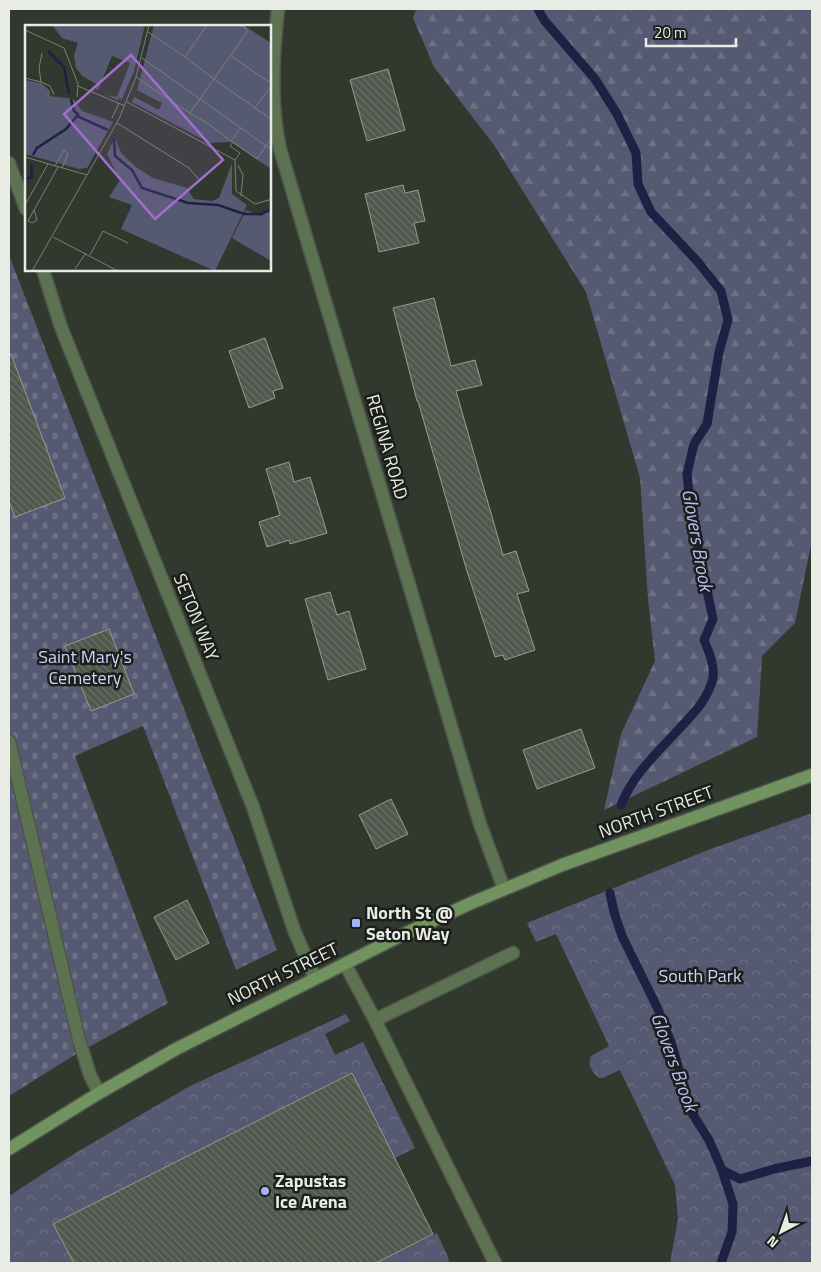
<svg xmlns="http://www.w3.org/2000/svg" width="821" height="1272" font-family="'Titillium Web',sans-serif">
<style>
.forest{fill:url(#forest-firs)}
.cemetery{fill:url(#cemetery-stones)}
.park{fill:url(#park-crowns)}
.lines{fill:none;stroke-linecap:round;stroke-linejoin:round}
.stream{stroke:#1f2144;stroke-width:9}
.building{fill:url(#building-back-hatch);stroke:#959d91}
.service-casing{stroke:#4e554b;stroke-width:15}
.minor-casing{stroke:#4e554b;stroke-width:15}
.secondary-casing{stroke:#4e554b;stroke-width:15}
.service{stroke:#5c7251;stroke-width:12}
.minor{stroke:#5c7251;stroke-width:12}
.secondary{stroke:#70935f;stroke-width:12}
.poi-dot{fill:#a6b1fc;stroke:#1b1e1a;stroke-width:2}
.labels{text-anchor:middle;stroke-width:5;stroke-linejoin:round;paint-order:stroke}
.street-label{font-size:18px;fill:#e8ece5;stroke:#1b1e1a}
.park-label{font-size:18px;fill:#cdd4fc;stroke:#1b1e1a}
.poi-label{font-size:18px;font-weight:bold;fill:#e8ece5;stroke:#1b1e1a;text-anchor:start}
.water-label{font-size:19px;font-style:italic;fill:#b7c0f5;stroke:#1b1e1a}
.inset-river{fill:none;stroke:#1f2144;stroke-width:2.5}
.inset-road{fill:none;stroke:#7a8077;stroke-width:1}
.view{fill:#a16fcc;fill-opacity:0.15;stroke:#a16fcc;stroke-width:2.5}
.inset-edge{fill:none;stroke:#e8ece5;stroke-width:2.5}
</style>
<defs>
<pattern id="forest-firs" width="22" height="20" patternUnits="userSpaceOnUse" patternTransform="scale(1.25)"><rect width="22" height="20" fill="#555971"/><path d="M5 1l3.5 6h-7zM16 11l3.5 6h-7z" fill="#6d7185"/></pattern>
<pattern id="cemetery-stones" width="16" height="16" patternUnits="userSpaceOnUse" patternTransform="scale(1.25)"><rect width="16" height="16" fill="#555971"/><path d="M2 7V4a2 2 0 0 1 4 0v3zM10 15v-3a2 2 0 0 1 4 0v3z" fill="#6d7185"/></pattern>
<pattern id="park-crowns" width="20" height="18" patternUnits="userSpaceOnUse" patternTransform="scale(1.25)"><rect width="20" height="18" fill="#555971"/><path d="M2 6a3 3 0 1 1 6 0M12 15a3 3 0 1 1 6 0" fill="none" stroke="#6d7185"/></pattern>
<pattern id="building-back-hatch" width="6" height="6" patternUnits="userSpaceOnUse" patternTransform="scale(1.25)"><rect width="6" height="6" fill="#50574c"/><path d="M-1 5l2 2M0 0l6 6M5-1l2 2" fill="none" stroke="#696f66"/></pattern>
</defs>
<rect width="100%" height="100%" fill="#31382e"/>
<path class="forest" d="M416,9H812V540L795,623L762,656L757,737L604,810L621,734L655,661L648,599L640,478L586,292L494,145L434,67L413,18Z"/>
<path class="cemetery" d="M9,255L277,950L236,970L143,726L75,756L168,1003L73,1056L9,1096Z"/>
<path class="park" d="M812,813V1263H670L678,1219L675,1185L620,1070L603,1078H599C592,1072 587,1065 591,1056L609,1046L556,934L536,942L527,923L708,850Z
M346,1014L350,1021L325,1034L335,1055L363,1042L415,1148L395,1158L351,1073L54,1224L74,1263H9V1196L77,1152L190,1086Z
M437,1233L448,1257L449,1263H376Z"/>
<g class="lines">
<path class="stream" d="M538,9L544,20L595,79L617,114L636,153L638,184L651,212L698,262L721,291L728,320L719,352L707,424L694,444L687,474L692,520L713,619L704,640C709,651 715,666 713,678C708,699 694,713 679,729C657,753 633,774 621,805
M610,893L614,912L622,936L657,1007L671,1042L692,1113L709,1140L722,1170L740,1179L774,1169L812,1161
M721,1263L732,1232L733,1204L722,1170"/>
</g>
<path class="building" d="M388,69L405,130L367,141L350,80Z
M403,185L405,193L418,190L425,221L414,223L419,243L379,252L365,194Z
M434,298L451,366L475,360L482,385L456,391L503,555L516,551L529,591L517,594L535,650L505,660L503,655L495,657L466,568L418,401H417L393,308Z
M265,338L283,388L273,391L275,398L249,408L229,351Z
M11,354L65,498L15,517L9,501V355Z
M289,462L294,482L310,477L327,533L290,544L289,540L267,547L259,522L280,515L266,469Z
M330,592L337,615L349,611L366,669L328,680L305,599Z
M109,629L134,694L91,711L65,646Z
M581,729L595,768L537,789L523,750Z
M391,799L408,834L376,849L359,815Z
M187,900L209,943L176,960L154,917Z
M352,1073L433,1234L376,1263H74L53,1224Z"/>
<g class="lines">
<defs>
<path id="service" d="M9,741L79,1040L90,1075L99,1093
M345,964L375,1020L495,1263
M375,1020L513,953"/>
<path id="minor" d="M278,9C273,56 270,102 280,149L480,824L504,889
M9,163L26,209
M43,270L61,327L253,807L294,930L315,978"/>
<path id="secondary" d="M9,1149L99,1093L176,1049L398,937L469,904L562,865L812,775"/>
</defs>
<use href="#service" class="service-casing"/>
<use href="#minor" class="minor-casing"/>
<use href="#secondary" class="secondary-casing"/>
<use href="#service" class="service"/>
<use href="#minor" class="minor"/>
<use href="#secondary" class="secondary"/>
</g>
<g class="poi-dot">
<rect x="351" y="918" width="10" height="10" rx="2.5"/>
<circle cx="265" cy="1191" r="5"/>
</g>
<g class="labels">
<g class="street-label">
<text transform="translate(387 447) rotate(74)" y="6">REGINA ROAD</text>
<text transform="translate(196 617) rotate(68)" y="6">SETON WAY</text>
<text transform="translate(656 812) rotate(-20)" y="6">NORTH STREET</text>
<text transform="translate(283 974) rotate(-26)" y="6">NORTH STREET</text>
</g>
<g class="park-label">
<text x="85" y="663">Saint Mary's<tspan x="85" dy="21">Cemetery</tspan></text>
<text x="700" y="982">South Park</text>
</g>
<g class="poi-label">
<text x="366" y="919">North St @<tspan x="366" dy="21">Seton Way</tspan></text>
<text x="275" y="1187">Zapustas<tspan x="275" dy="21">Ice Arena</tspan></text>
</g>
<g class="water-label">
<text transform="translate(698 540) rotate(80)" y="7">Glovers Brook</text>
<text transform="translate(675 1062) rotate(70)" y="7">Glovers Brook</text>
</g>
</g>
<g transform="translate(25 25)">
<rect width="246" height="246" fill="#31382e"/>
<path d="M90,112L96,128L111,142L128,153L162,163L169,174L187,176L194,173L207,138V169L222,180L190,246L96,204L107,180L84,172L95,155L82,129Z" fill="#555971"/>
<path d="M129,0H218L246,18V144L206,117L185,118L107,77L109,72L134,85L137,78L112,65ZM246,184H247L246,236L207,213L221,185L236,191Z" fill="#555971"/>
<path d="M27,0H120L109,46L96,76L95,72L93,75L81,70L92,72L105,38L87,31L73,65L71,64V59L57,51L51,43L49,30L53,18L37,13ZM0,55L16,58L25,66V71L49,74L57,86L88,97L62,143L54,144L0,129Z" fill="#555971"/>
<path d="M28,0H52L47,14ZM58,0H89V20L70,17ZM98 17a8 8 0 1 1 16 0a8 8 0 1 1-16 0ZM52,22L79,30L71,58L53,45Z" fill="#555971"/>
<path class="inset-river" d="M23,26L39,42L44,69M46,74L49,86L54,90M89,113L90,131L107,145L117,163L163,178L193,180L219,189H236L247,184M8,130L12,123L41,104L52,91L83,105M0,154L7,152L6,139"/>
<path class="inset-road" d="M182,0L160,32L189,54L222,7L221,3L212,0M0,5L39,23L53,59L52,72M123,7L160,32M17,28L14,43L16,57L25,61L29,70M206,31L247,59M117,33L175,74L189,54L247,95M111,52L149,78L165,88L184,99L206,116L216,103L175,74L165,88M0,53L16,57M53,61L100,81M102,77L210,135M229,84L247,60M87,93L94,78M92,98L164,143L175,156M247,114L241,121L247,124M208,117L205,121L215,128L210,135L211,166L230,179L247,174M208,117L232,134L241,121L216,103M0,132L62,150M213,140L218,150L216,171M30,141L39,125L43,129L37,143M0,180L23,139M9,185L12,195L7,198L3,196L33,142M28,212L93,246M65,230L78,206L103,218M50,244L61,228M7,246L94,94L111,52L124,0"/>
<path class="view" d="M106,30L198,135L130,194L39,89Z"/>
<rect width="246" height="246" class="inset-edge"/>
</g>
<rect width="821" height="1272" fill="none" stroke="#e8ece5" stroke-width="20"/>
<g transform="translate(781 1232) rotate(221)" stroke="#1b1e1a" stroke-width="4" paint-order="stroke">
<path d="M0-4L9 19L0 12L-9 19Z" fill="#e8ece5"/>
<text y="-8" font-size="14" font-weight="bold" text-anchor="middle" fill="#e8ece5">N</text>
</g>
<path d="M646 38v8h90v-8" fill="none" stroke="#e8ece5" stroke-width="2.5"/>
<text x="654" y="38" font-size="15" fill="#e8ece5" stroke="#1b1e1a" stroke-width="4" paint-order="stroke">20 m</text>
</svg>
